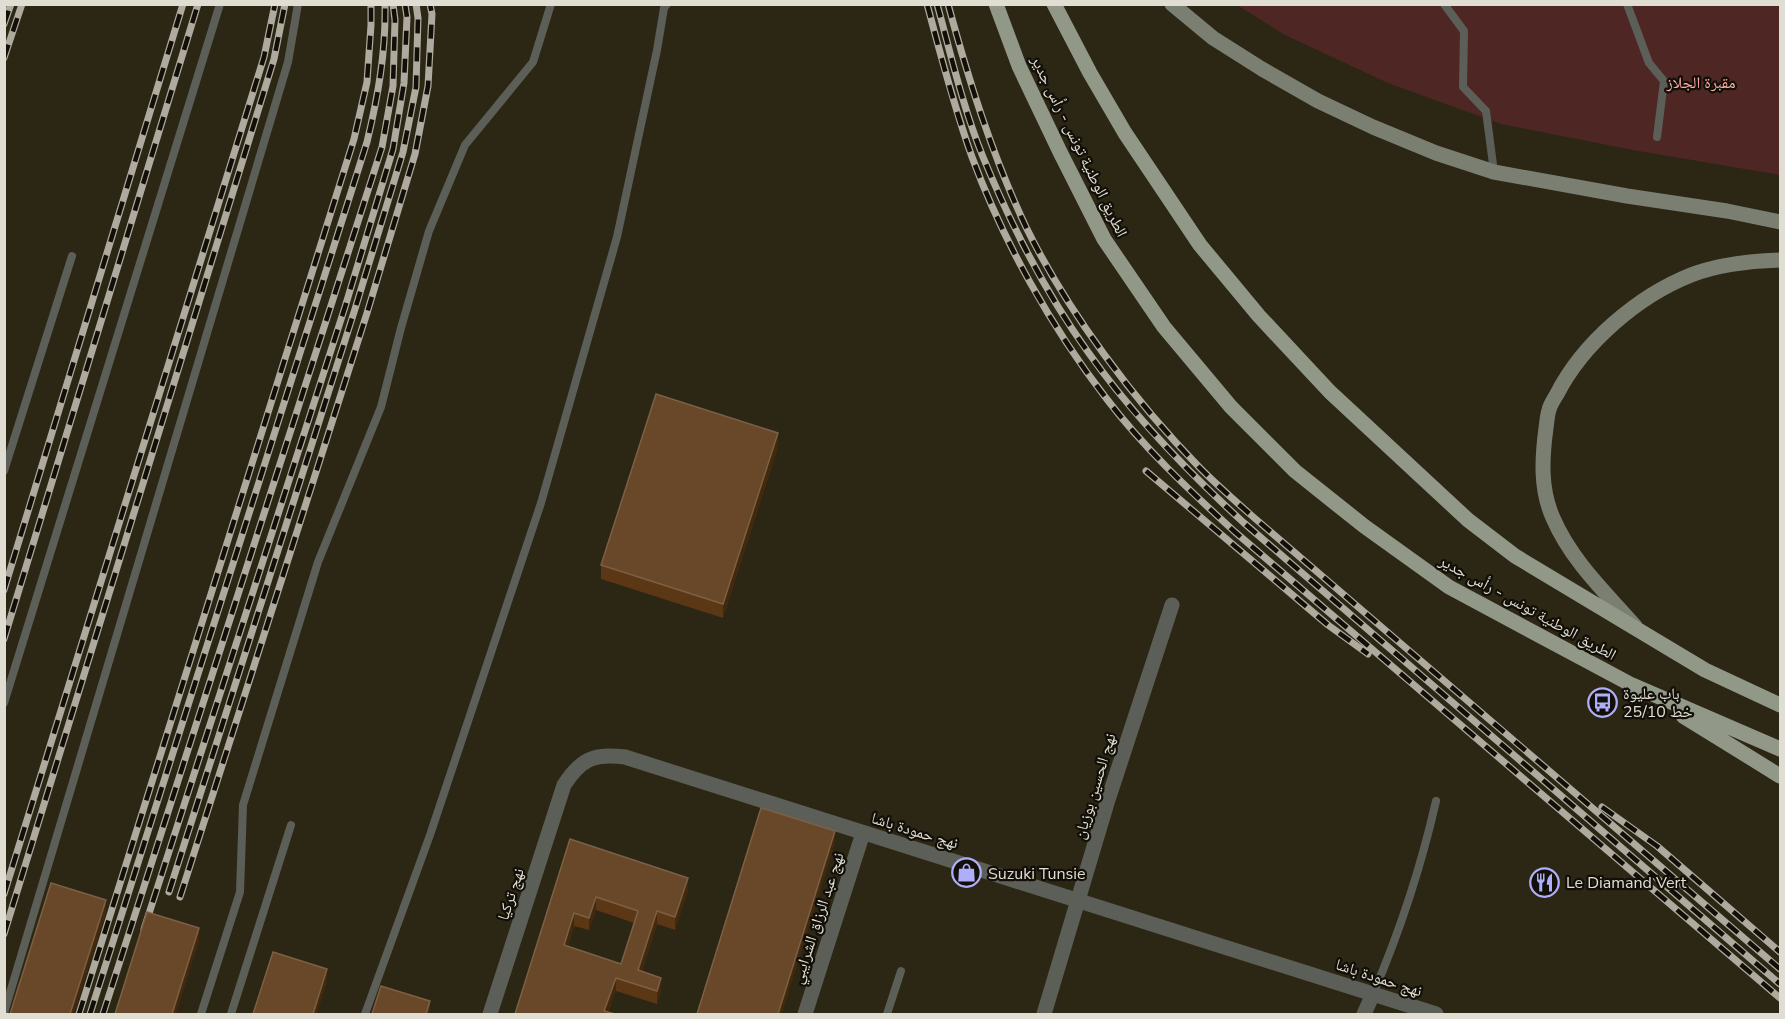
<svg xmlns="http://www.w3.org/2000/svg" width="1785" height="1019" font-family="'Nunito Sans','Noto Naskh Arabic',sans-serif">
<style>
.green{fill:#4e2724}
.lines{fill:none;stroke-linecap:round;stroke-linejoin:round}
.service{stroke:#5c5f57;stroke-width:8}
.minor{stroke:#5c5f57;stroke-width:15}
.secondary{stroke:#7a7f72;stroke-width:15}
.primary{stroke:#919887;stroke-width:15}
.rail-casing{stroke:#aeaa9e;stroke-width:7}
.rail{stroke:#120f08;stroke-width:4.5;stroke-dasharray:14;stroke-linecap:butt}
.wall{fill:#5b3715;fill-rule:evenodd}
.shaded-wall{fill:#42280d}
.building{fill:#69482a;stroke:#7c6044;stroke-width:1.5;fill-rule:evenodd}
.labels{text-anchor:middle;stroke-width:4.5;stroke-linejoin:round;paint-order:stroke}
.park-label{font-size:16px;fill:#feada6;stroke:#120f08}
.street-label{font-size:16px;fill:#e0ddd2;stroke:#120f08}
.poi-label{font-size:16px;fill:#e0ddd2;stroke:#120f08;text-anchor:start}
</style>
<rect width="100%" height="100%" fill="#2c2615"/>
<path class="green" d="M1237,5H1780V175L1633,150L1501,124L1388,83L1285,35Z"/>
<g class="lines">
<path class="service" d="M1444,4L1464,31L1463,87L1486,111L1494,172
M1627,4L1649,63L1664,81L1657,137
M4,471L72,256
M4,703L220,4
M1373,994C1400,931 1421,867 1436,801
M4,1013L288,62L298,4
M201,1014L240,892L243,805L318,562L381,407L401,328L429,231L465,145L533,62L551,4
M231,1014L291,825
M365,1014L430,835L541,503L617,237L657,50L664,8L667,4
M887,1014L901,971"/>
<path class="minor" d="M490,1014L564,785C581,759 594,753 625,757L1436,1014
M805,1014L863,833
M1044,1014L1107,803L1172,605
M1364,1014L1373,994"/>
<path class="secondary" d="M1172,4L1213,38L1262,69L1318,101L1373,127L1436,153L1494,172L1627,196L1727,211L1780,222
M1635,626C1605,592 1571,560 1553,518C1540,489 1542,458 1546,428C1547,422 1547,416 1549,410C1550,405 1554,399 1557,394C1583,343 1638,296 1691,275C1719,264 1751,261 1780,260"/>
<path class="primary" d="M996,4L1019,66L1060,152L1104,239L1164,327L1231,407L1295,471L1364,526L1449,587L1632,685L1780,749
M1054,4L1090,73L1125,133L1200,245L1259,316L1330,392L1468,520L1515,556L1705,670L1780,705
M1683,716L1780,776"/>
<defs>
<path id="rail" d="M927,4C941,56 954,107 972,157C1003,241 1051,327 1106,398C1143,447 1189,490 1235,532L1780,998
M937,4C951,55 963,108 983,157C1011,225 1045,292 1088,352C1133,416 1187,471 1244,523L1780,984
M948,4C969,81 992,155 1026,227C1067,311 1135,402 1201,469C1217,485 1234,500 1251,515L1780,969
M4,24L11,4
M4,58L22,4
M1146,471L1328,625L1368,654
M4,590L183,4
M4,639L198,4
M1602,807L1657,846L1780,952
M169,892L355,309L403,152L416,87L418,18L416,4
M4,894L264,57L275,4
M180,897L367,313L415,154L428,86L432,14L430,4
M144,929L345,307L393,149L404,83L407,17L405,4
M4,934L274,59L285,4
M79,1014L354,139L367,82L371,25V4
M90,1014L367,142C378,96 386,52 385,4
M103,1014L382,147L393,86L395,20L393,4"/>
</defs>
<use href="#rail" class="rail-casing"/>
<use href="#rail" class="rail"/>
</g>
<path class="wall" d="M778,447L723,618L601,579V565Z
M570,839L688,890L675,930L657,924L642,971L661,991L657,1004L616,991L515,1014ZM596,910L634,923L621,964L568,946L574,926L589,930Z"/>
<path class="shaded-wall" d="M778,433V447L723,618V604Z
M835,831V844L782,1014H778Z
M688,878V890L675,930V917Z
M596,897V910L589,930V918Z
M106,900V914L74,1014H70Z
M657,911V924L638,983V970Z
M574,913V926L564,958V945Z
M199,928V942L176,1014H172Z
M327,969V983L317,1014H313Z
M616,978V991L608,1014L604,1011Z
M661,978V991L657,1004V991Z
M430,1001V1014H426Z"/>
<path class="building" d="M656,394L778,433L723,604L601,565Z
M761,808L835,831L778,1014H697Z
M570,839L688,878L675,917L657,911L638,970L661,978L657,991L616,978L604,1011L615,1014H515ZM596,897L638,911L621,964L564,945L574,913L589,918Z
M51,883L106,900L70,1014H10Z
M147,912L199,928L172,1014H115Z
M273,952L327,969L313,1014H253Z
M381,986L430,1001L426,1014H372Z"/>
<defs>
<symbol id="bus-ring" viewBox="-11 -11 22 22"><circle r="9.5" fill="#120f08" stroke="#afaefa" stroke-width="1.5"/><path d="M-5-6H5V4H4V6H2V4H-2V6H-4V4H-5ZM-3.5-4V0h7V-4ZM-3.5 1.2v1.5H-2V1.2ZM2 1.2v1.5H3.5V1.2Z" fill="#afaefa"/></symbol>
<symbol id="shop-ring" viewBox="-11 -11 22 22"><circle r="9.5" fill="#120f08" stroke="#afaefa" stroke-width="1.5"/><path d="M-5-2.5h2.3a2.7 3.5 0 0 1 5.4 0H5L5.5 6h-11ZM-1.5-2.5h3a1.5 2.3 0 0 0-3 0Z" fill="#afaefa"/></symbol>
<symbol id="restaurant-ring" viewBox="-11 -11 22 22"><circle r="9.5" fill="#120f08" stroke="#afaefa" stroke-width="1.5"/><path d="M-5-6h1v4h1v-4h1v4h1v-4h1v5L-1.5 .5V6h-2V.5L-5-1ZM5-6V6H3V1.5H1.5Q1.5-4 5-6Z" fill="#afaefa"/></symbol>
</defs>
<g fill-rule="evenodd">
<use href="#bus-ring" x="1586" y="686" width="33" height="33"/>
<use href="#shop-ring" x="950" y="856" width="33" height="33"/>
<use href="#restaurant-ring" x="1528" y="866" width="33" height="33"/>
</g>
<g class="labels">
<g class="park-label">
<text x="1701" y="88">مقبرة الجلاز</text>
</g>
<g class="street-label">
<text transform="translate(1080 146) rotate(64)" y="6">الطريق الوطنية تونس - رأس جدير</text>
<text transform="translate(1528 607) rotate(29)" y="6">الطريق الوطنية تونس - رأس جدير</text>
<text transform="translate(1094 786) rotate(-73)" y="6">نهج الحسين بوزيان</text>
<text transform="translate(915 830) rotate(17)" y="6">نهج حمودة باشا</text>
<text transform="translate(510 894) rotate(-72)" y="6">نهج تركيا</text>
<text transform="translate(817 918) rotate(-72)" y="6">نهج عبد الرزاق الشرايبي</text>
<text transform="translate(1379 977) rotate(18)" y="6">نهج حمودة باشا</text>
</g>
<g class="poi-label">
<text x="1623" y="699">باب عليوة<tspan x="1623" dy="18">خط 25/10</tspan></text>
<text x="988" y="879">Suzuki Tunsie</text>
<text x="1566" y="888">Le Diamand Vert</text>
</g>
</g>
<rect width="1785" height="1019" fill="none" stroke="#e0ddd2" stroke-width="12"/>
</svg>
